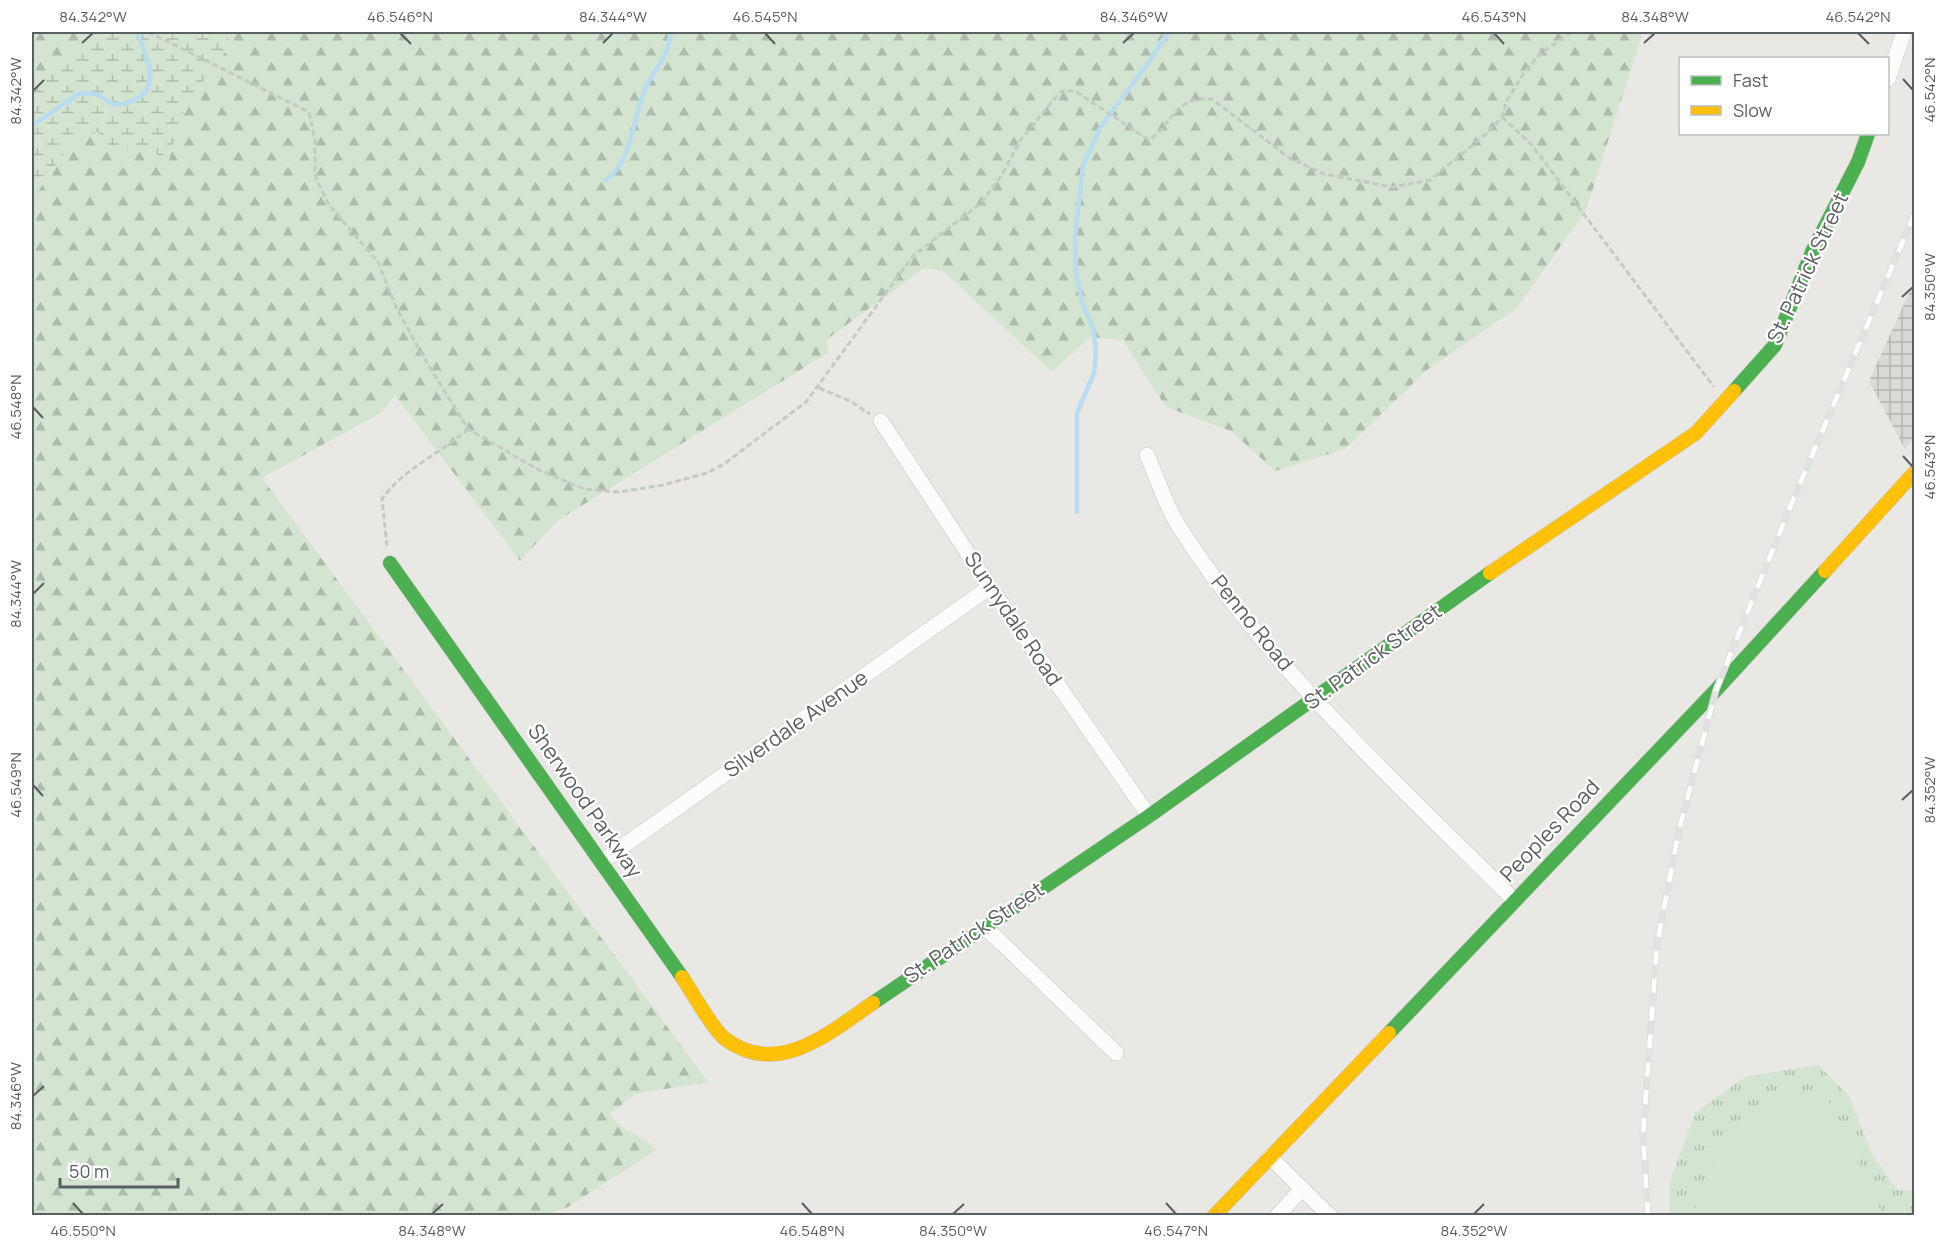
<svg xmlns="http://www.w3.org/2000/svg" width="1946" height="1247" font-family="Manrope,sans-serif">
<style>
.industrial{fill:url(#industrial-grid)}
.grass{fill:url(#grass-tufts)}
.forest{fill:url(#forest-firs)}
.wetland{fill:url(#wetland-marsh)}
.pitch{fill:#d3e4d0}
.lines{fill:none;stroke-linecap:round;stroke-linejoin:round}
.stream{stroke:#badcf1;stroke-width:4.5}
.street-casing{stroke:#c5c5c5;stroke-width:16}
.fast-casing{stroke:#c6c6c6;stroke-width:15}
.slow-casing{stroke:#c6c6c6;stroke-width:15}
.path{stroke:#c5cac7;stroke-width:3;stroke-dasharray:6 3;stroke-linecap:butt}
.street{stroke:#fcfcfb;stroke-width:15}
.fast{stroke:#4caf50;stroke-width:14}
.slow{stroke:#ffc107;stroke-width:14}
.rail-casing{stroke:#e0e1e1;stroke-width:7}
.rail{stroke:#fff;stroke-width:4.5;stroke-dasharray:14;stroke-linecap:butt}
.ticks{fill:none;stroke:#5a5d61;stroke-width:2}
.labels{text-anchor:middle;stroke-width:4.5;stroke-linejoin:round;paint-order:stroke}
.street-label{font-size:21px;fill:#5a5d61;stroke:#fff}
.neatline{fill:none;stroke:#5a5d61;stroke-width:2}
.ticks-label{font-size:15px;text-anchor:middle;fill:#5a5d61}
</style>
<defs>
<pattern id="industrial-grid" width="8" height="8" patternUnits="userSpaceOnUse" patternTransform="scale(1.5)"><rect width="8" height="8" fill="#dad9d5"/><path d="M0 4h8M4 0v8" fill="none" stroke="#b4b3b0"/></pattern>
<pattern id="grass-tufts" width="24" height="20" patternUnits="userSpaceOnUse" patternTransform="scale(1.5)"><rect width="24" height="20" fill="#d3e4d0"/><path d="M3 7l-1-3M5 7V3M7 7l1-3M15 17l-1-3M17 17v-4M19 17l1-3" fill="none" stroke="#aebcac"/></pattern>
<pattern id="forest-firs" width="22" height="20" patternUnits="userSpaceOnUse" patternTransform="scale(1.5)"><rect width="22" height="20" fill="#d3e4d0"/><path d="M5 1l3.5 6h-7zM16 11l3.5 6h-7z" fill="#aebcac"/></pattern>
<pattern id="wetland-marsh" width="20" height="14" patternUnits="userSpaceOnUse" patternTransform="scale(1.5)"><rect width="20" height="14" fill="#d3e4d0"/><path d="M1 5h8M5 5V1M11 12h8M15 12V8" fill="none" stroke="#aebcac"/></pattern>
</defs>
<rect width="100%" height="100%" fill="#e9e8e4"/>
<path class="industrial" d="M1914,282V438L1905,449L1869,381Z"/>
<path class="grass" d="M1818,1065L1849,1096L1871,1152L1897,1190H1914V1215L1670,1216V1182L1695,1113L1745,1077Z"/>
<path class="forest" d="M32,32H99L94,41L32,82Z
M229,32H1643L1586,210L1517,308L1427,370L1345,449L1275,471L1231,431L1166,407L1123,340L1090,337L1052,372L943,271L924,268L826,340L829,352L557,521L520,561L395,395L381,413L262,478L708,1082L635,1094L610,1114C626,1137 638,1130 656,1150L568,1207L545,1215L32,1216V200L73,140L98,132L115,152L147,146L168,163L185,105L226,51Z"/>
<path class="wetland" d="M99,32H229L226,51L185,105L168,163L147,146L115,152L98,132L73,140L32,200V82L94,41Z"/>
<path class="pitch" d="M1822,1088L1883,1215H1694C1702,1162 1740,1114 1790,1094C1800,1091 1812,1090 1822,1088Z"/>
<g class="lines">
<path class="stream" d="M32,126L80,93L96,94L115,105C166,99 150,64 137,32
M606,180C633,161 633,115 646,87C652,74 662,63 667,50C669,44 669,37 671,32
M1077,512V413L1094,373L1096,356L1094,330L1082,303L1076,271L1075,237L1083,166L1100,128L1151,59L1168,32"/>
<defs>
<path id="street" d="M1888,79L1904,32
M881,421L990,587L1149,816
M1147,455C1157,477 1165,504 1178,525C1268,667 1395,781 1513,899
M602,861L990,587
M984,926L1116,1053
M1270,1157L1330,1216
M1277,1216L1302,1189"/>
<path id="fast" d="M1734,391L1775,345L1812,252L1858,162L1868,134
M390,563L682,977
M873,1003L1149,816L1490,573
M1389,1033L1716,690L1825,571"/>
<path id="slow" d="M1825,571L1914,473
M1490,573L1696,433L1734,391
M682,977C692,992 712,1028 724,1038C777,1079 829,1033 873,1003
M1214,1216L1389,1033"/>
</defs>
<use href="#street" class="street-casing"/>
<use href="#fast" class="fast-casing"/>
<use href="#slow" class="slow-casing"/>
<path class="path" d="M148,32L309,112L315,141V176L329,205L378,262L396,307L421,353L468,429L539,470L584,489L619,492L663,485L707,473L724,464L806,402L913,256L981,203L1002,175L1019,142L1061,91H1075L1149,140C1174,123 1174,96 1212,99L1288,157L1324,174L1392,187L1430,180L1485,135L1502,117L1507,100L1526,70L1540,54L1572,32
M1502,117L1531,144L1714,387
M819,388L850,401L870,414
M387,546L382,499C405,467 439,455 468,429"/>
<use href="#street" class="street"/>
<use href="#fast" class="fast"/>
<use href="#slow" class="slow"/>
<defs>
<path id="rail" d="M1648,1216L1643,1135L1657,945L1679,830L1716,690L1791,505L1914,215"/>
</defs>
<use href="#rail" class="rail-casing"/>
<use href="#rail" class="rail"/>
</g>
<path class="ticks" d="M400,33L411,44M765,33L775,44M1494,33L1504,44M1858,33L1869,44M82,43L93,33M603,43L613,33M1123,43L1134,33M1644,43L1655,33M1903,79L1913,90M33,91L44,80M1902,297L1913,287M33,407L43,418M1903,456L1913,467M33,594L44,583M33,785L43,796M1902,800L1913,790M33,1096L44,1086M73,1203L83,1214M802,1203L812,1214M1166,1203L1176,1214M432,1214L443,1204M953,1214L964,1204M1474,1214L1484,1204"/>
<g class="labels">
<g class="street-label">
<text transform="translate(1808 268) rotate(-65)" y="7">St. Patrick Street</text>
<text transform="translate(1013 619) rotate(56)" y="7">Sunnydale Road</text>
<text transform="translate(1252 623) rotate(51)" y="7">Penno Road</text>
<text transform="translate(1373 657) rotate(-36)" y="7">St. Patrick Street</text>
<text transform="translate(796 724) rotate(-35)" y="7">Silverdale Avenue</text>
<text transform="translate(585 801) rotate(55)" y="7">Sherwood Parkway</text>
<text transform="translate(1550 831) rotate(-46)" y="7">Peoples Road</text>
<text transform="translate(974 933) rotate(-34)" y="7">St. Patrick Street</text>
</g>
</g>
<rect width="1946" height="1247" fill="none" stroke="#ffffff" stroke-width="66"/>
<rect x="1679" y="57" width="210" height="78" fill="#ffffff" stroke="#bdbec0" stroke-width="1.5"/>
<rect x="1691" y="76" width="30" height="9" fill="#4caf50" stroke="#bdbec0" stroke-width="1.5"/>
<text x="1733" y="87" font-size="18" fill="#5a5d61">Fast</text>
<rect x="1691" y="106" width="30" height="9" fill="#ffc107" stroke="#bdbec0" stroke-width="1.5"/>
<text x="1733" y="117" font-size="18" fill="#5a5d61">Slow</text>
<path d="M60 1178v9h118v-9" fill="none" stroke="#5a5d61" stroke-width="3"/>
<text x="69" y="1178" font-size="18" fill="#5a5d61" stroke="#ffffff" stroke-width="4.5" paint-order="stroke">50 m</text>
<rect x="33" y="33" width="1880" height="1181" class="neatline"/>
<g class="ticks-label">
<text x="93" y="22">84.342°W</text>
<text x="400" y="22">46.546°N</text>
<text x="613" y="22">84.344°W</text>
<text x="765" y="22">46.545°N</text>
<text x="1134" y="22">84.346°W</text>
<text x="1494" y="22">46.543°N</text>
<text x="1655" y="22">84.348°W</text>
<text x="1858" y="22">46.542°N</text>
<text transform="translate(1930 90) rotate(-90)" y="5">46.542°N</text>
<text transform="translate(16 91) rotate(-90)" y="5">84.342°W</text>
<text transform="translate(1930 287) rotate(-90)" y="5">84.350°W</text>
<text transform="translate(16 407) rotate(-90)" y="5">46.548°N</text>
<text transform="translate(1930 467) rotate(-90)" y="5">46.543°N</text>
<text transform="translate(16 594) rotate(-90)" y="5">84.344°W</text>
<text transform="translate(16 785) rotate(-90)" y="5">46.549°N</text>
<text transform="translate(1930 790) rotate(-90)" y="5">84.352°W</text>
<text transform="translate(16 1096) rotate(-90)" y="5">84.346°W</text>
<text x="83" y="1236">46.550°N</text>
<text x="432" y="1236">84.348°W</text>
<text x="812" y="1236">46.548°N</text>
<text x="953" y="1236">84.350°W</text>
<text x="1176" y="1236">46.547°N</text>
<text x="1474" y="1236">84.352°W</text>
</g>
</svg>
